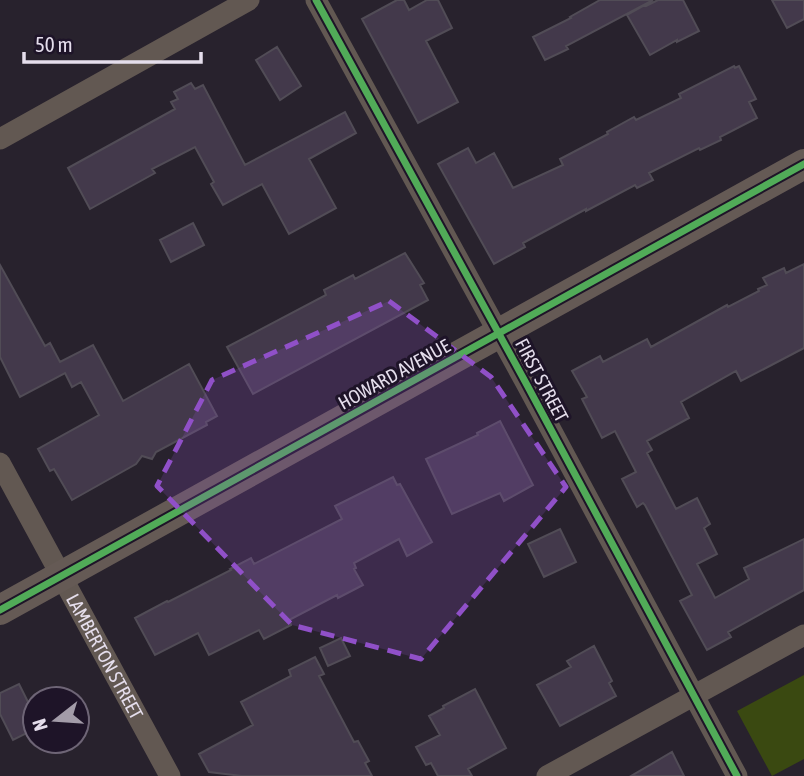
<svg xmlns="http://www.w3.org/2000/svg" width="804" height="776" font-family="'Asap Condensed',sans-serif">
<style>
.green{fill:#3a4911}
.building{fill:#43394b;stroke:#514c56;stroke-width:2}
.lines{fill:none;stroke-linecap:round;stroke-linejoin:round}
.street{stroke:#625852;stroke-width:21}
.secondary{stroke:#655a55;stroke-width:30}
.cycleway-casing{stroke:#1e1428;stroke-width:11}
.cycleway{stroke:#51ab58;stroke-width:7}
.marked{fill:#9050c8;fill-opacity:0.2;stroke:#9050c8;stroke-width:5;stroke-dasharray:14 9;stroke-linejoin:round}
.labels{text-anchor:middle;stroke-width:6;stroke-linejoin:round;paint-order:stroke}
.street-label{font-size:19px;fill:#e5deec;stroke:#1e1428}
</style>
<rect width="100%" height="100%" fill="#28222d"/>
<path class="green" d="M804,675V759L772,776L737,711Z"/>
<path class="building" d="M397,0H404L409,10L427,0H438L452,28L426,41L458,102L418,123L362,19Z
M600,0H653L566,46L568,49L545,60L533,37L571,18L570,17Z
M658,0H683L699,31L677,42V40L650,55L627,15L645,5L646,6Z
M772,0H804V19L787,28Z
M277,47L301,86L280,100L256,60Z
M734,66L735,68L739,66L756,99L749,102L757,118L720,137L721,140L700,150L699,148L649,173L653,180L637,188L635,185L586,211V209L523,243L525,247L494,264L438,164L468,148L476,163L494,153L513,188L563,165L560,159L608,134L607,132L634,117L636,120L681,98L679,94Z
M191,83L195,89L203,85L245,165L345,112L356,133L309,159L336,208L289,234L262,184L223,205L211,184L214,182L195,147L152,169L155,173L90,209L68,168L175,109L171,102L178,99L174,92Z
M193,223L204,245L171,262L160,240Z
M405,253L424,283L420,285L428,300L253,394L227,347L326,295L324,290L353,275L355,279Z
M804,264V348L741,381L736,371L681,402L689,418L647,441L652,450L647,453L676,509L697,498L710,524L704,528L717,554L697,564L715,598L749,579L744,568L804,539V590L728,632L731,637L707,650L680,601L692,595L645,505L643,503L637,507L622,479L636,472L615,431L602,438L582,399L587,397L572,371L600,356L603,362L647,339L651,347L727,305L728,307L759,291L758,289L767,285L763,278L784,268L786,273Z
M0,265L45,346L50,343L60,362L93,345L123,401L189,364L217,416L206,422L207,425L156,452L152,459L142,456L136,464L72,500L54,469L50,471L38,449L99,415L81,382L72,387L65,373L20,397L0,357Z
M500,421L533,485L504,501L500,493L452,514L426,459L478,435L477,433Z
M393,477L397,485L400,484L432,542L407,556L399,539L354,563L356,568L354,569L363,585L338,598L337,595L289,620L291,625L264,639L259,630L209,655L198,633L155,655L135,618L167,601L168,602L231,570L230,569L251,558L254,564L342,519L335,506Z
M560,529L576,562L544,577L528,544Z
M341,638L350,656L328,666L320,648Z
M594,646L612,681L609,683L616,696L560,726L537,685L571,667L567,661Z
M315,657L324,674L319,676L354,742L358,741L369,761L365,763L372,776H242L209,772L199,754L253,725L241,702L291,676L289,670Z
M19,684L35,716V729L13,740L0,714V693Z
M475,689L506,748L468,769L472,776H438L431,763L426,765L416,747L440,735L429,716L444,708L443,706Z
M672,752L684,776H631Z"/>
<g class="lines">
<g class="street">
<path d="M316,0L527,385L737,776"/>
<path d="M0,139L249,0"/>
<path id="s1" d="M0,463L170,776"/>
<path d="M547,776L804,635"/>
</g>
<path class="secondary" d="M0,610L804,164"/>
<defs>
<path id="cycleway" d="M316,0L527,385L737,776
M0,610L804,164"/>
</defs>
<use href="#cycleway" class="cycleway-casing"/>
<use href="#cycleway" class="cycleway"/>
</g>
<path class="marked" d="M389,301L491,377L566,487L421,659L292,625L157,486L212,380Z"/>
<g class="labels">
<g class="street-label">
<text transform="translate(394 374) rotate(-29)" y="7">HOWARD AVENUE</text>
<text transform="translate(542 380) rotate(62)" y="7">FIRST STREET</text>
<text dy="7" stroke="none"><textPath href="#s1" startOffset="220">LAMBERTON STREET</textPath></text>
</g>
</g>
<g transform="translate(56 720) rotate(253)"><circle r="33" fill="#1e1428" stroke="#6e6576" stroke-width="2"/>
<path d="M0-5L12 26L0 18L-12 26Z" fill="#a39ca9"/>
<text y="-10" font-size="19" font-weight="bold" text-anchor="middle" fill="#e5deec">N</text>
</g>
<path d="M24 52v10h177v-10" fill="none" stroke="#e5deec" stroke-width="3.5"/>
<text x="35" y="52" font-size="21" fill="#e5deec" stroke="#1e1428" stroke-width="5" paint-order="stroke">50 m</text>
</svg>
